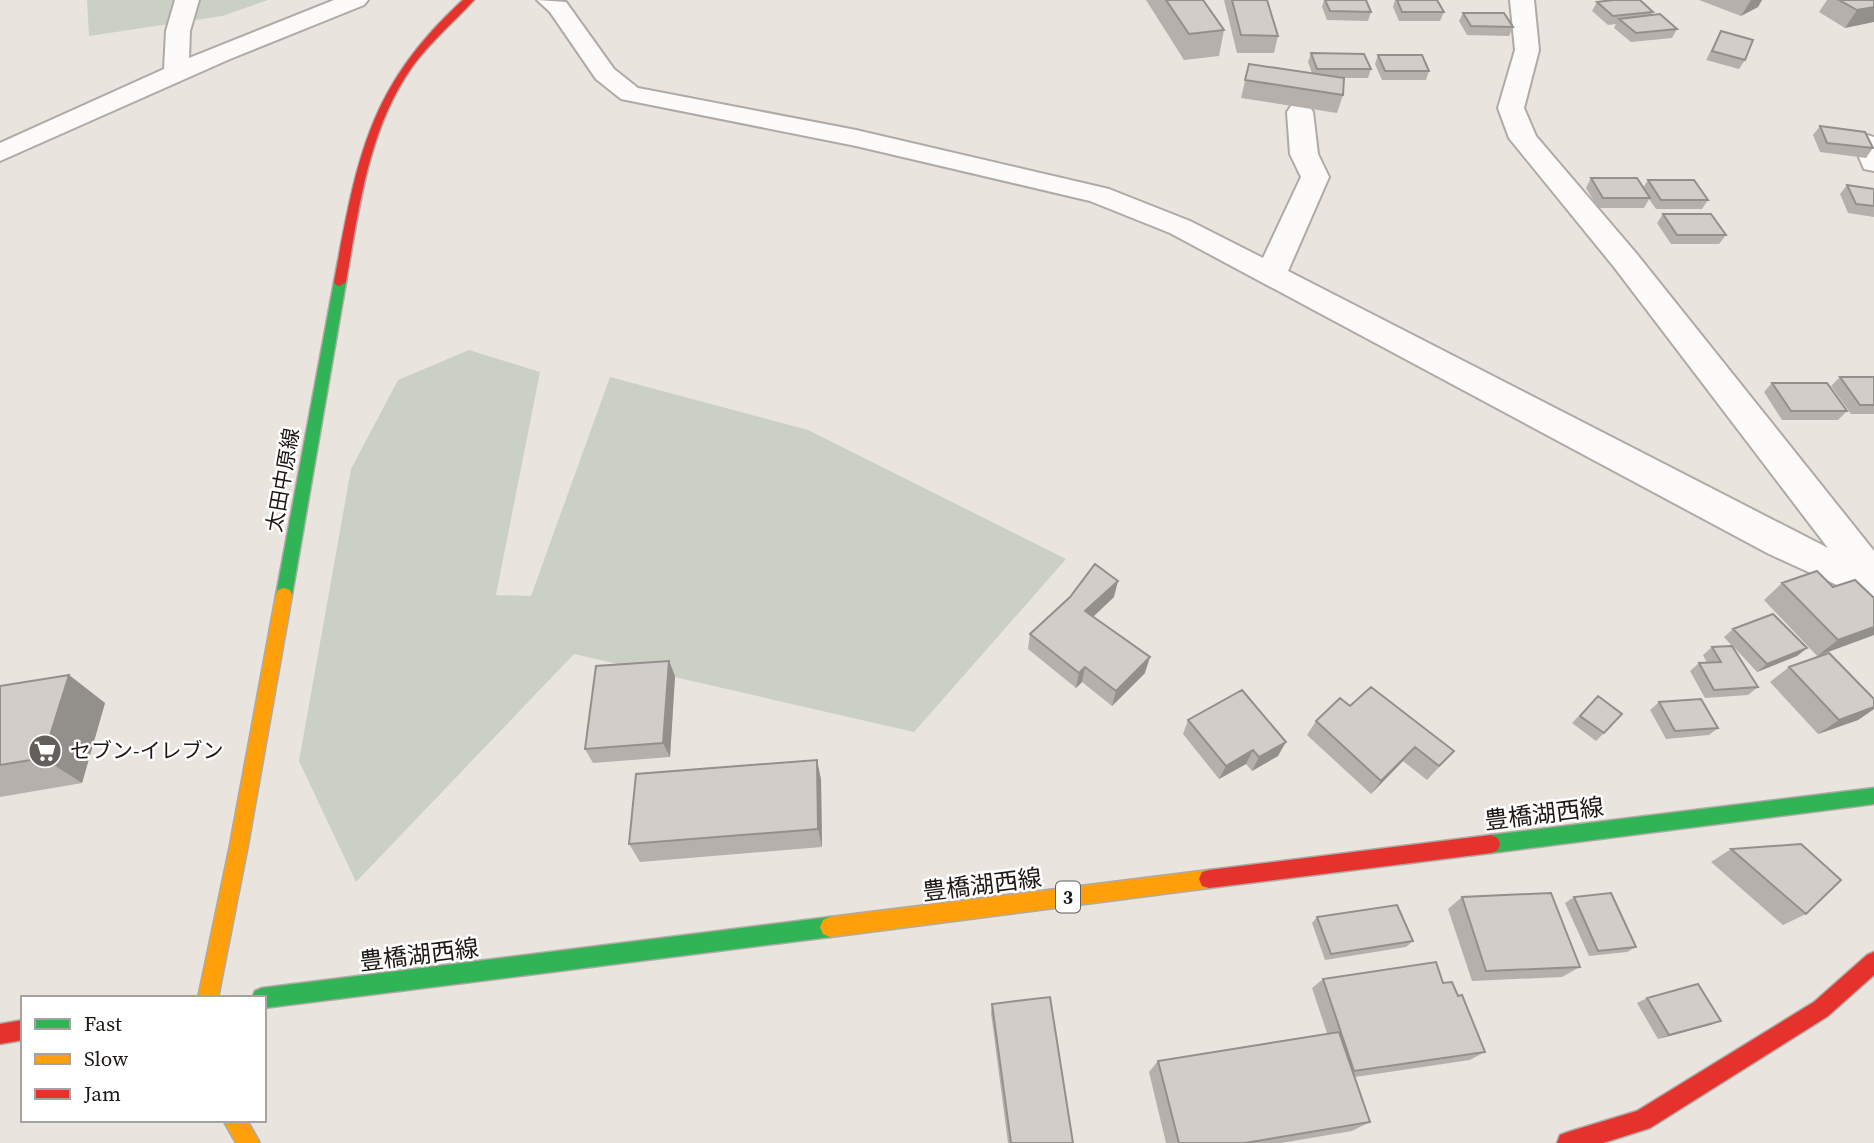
<svg xmlns="http://www.w3.org/2000/svg" width="1874" height="1143" font-family="'Source Serif 4','Noto Sans JP',serif">
<style>
.green{fill:#cad0c4}
.lines{fill:none;stroke-linecap:round;stroke-linejoin:round}
.street-casing{stroke:#afaaa6;stroke-width:4}
.fast-casing{stroke:#afaaa6;stroke-width:3}
.slow-casing{stroke:#afaaa6;stroke-width:3}
.jam-casing{stroke:#afaaa6;stroke-width:3}
.street{fill:#fcfbfa;fill-rule:evenodd}
.fast{fill:#30b455;fill-rule:evenodd}
.slow{fill:#ff9f0a;fill-rule:evenodd}
.jam{fill:#e5322d;fill-rule:evenodd}
.wall{fill:#b5b0ac}
.shaded-wall{fill:#93908c}
.building{fill:#d2cdc8;stroke:#93908c;stroke-width:2}
.labels{text-anchor:middle;stroke-width:5;stroke-linejoin:round;paint-order:stroke}
.shield{fill:#fff;stroke:#605d5a;stroke-width:2}
.shield-label{font-size:19px;font-weight:bold;fill:#1c1814}
.street-label{font-size:21px;fill:#1c1814;stroke:#fff}
.poi-label{font-size:21px;fill:#1c1814;stroke:#fff;text-anchor:start}
.near-street-label{font-size:24px;fill:#1c1814;stroke:#fff}
</style>
<rect width="100%" height="100%" fill="#eae4de"/>
<path class="green" d="M87,0H268L222,16L89,36Z
M469,350L540,372L496,595L531,596L610,377L808,430L1066,559L914,732L574,654L356,882L299,761L351,469L398,380Z"/>
<g class="lines">
<defs>
<path id="street" d="M175,0H199L190,31L189,58L334,0H368L364,5L230,59L0,161V143L164,69L166,31Z
M537,0L566,2L614,69L638,88L856,130L1109,189L1190,221L1263,258L1301,177L1290,154L1287,112L1291,106L1300,104L1309,106L1313,112L1318,154L1329,177L1288,271L1828,548L1614,267L1509,138L1498,108L1515,50L1510,0H1534L1539,50L1524,108L1536,136L1636,253L1874,551V602L1769,554L1170,233L1090,201L856,146L621,99L596,79L550,12Z
M1867,135L1874,137V171L1864,169L1853,143L1857,137Z"/>
<path id="fast" d="M340,278L346,282L292,595L290,600H278L276,595L334,282Z
M1874,788V804L1491,853L1484,850L1482,844L1484,838L1491,835Z
M830,917L837,920L840,927L837,934L830,937L264,1008V998H252L255,991L262,988Z"/>
<path id="slow" d="M284,588L290,590L292,595L248,845L218,998H198L230,845L276,595L278,590Z
M1209,870L1216,872L1219,879L1216,886L1209,888L830,937L823,934L820,927L823,920L830,917Z
M223,1120H247L260,1143H236Z"/>
<path id="jam" d="M463,0H474C453,23 430,42 412,67C368,129 359,209 346,282L340,286L336,285L334,282C357,160 367,88 463,0Z
M1491,835L1498,838L1500,844L1498,850L1491,853L1209,888L1202,886L1199,879L1202,872L1209,870Z
M1874,952V975L1828,1016L1650,1128L1603,1143H1557L1560,1135L1568,1132L1637,1111L1814,1002L1867,955Z
M23,1020V1040L0,1044V1024Z"/>
</defs>
<use href="#street" class="street-casing"/>
<use href="#fast" class="fast-casing"/>
<use href="#slow" class="slow-casing"/>
<use href="#jam" class="jam-casing"/>
<use href="#street" class="street"/>
<use href="#fast" class="fast"/>
<use href="#slow" class="slow"/>
<use href="#jam" class="jam"/>
</g>
<path class="wall" d="M1146,0H1203L1224,30L1219,56L1184,60Z
M1224,0H1267L1278,36L1274,53H1237Z
M1324,0H1366L1371,12L1368,21L1327,20L1322,7Z
M1395,0H1437L1444,12L1440,21H1399L1393,7Z
M1699,0H1762L1758,7L1741,16Z
M1827,0H1874L1845,28L1819,12Z
M1597,2L1653,12L1651,15L1677,29L1672,38L1631,42L1614,28L1616,24L1608,25L1592,11Z
M1463,13L1513,27L1509,36L1467,35L1459,21Z
M1721,31L1745,60L1739,69L1706,60Z
M1311,53L1371,69L1368,78H1344L1343,95L1337,113L1241,98L1249,64L1312,73L1308,62Z
M1378,55L1429,71L1426,80H1382L1375,64Z
M1820,126L1873,148L1866,158L1820,152L1813,135Z
M1591,178L1643,188L1648,180L1708,200L1702,209H1656L1649,199L1644,208H1598L1586,188Z
M1847,185L1874,189V217L1848,213L1840,194Z
M1663,214L1726,235L1719,244H1671L1657,223Z
M1840,377H1874V414H1851L1831,386Z
M1772,383L1847,411L1838,420H1782L1764,392Z
M1782,583L1874,635L1817,656L1764,600Z
M1114,597L1093,617L1145,673L1112,706L1082,682L1076,688L1028,649L1030,634Z
M1733,629L1807,648L1797,656L1757,672L1733,646L1758,687L1748,695L1705,698L1690,671L1699,663H1707L1703,655L1712,647L1732,646L1724,637Z
M669,661L675,676L670,757L593,763L585,749Z
M1789,667L1874,699V709L1858,720L1818,734L1770,682Z
M69,675L105,703L82,783L0,797V686Z
M1598,696L1604,733L1596,741L1572,723Z
M1659,702L1718,728L1709,735L1666,739L1650,710Z
M1350,706L1454,751L1427,780L1403,761L1371,794L1307,735L1316,721Z
M1188,720L1278,756L1252,771L1246,764L1219,779L1183,734Z
M817,760L821,780L822,847L640,862L629,844Z
M1731,849L1806,914L1783,925L1711,862Z
M1462,897L1580,967L1562,977L1472,981L1448,909Z
M1574,897L1636,947L1627,952L1589,956L1565,903Z
M1317,917L1413,941L1406,947L1325,960L1312,923Z
M1323,979L1443,983L1458,996L1485,1052L1470,1060L1355,1077L1370,1122L1352,1131L1281,1143H1166L1149,1072L1158,1061L1327,1033L1312,988Z
M1647,998L1721,1021L1710,1025L1658,1039L1637,1003Z
M992,1004L1073,1143H1008L991,1013Z"/>
<path class="shaded-wall" d="M1751,0H1762L1758,7L1741,16Z
M1874,7V22L1845,28L1857,10Z
M1118,581L1114,597L1082,627L1085,611Z
M1874,627V635L1817,656L1838,640Z
M1807,648L1797,656L1757,672L1767,664Z
M1150,657L1145,673L1112,706L1116,691Z
M669,661L675,676L670,757L663,743Z
M1085,667L1082,682L1076,688L1079,673Z
M69,675L105,703L82,783L43,758Z
M1874,707V709L1858,720L1818,734L1839,720Z
M1286,742L1278,756L1252,771L1259,757Z
M1415,747L1403,761L1371,794L1381,781Z
M1253,750L1246,764L1219,779L1226,766Z
M817,760L821,780L822,847L818,829Z
M1721,1021L1710,1025L1658,1039L1669,1035Z"/>
<path class="building" d="M1166,0H1203L1224,30L1189,34Z
M1232,0H1267L1278,36L1241,35Z
M1325,0H1366L1371,12L1330,11Z
M1397,0H1437L1444,12H1402Z
M1613,0H1640L1653,12L1613,16L1597,2Z
M1839,0H1874V7L1857,10Z
M1463,13H1504L1513,27L1471,26Z
M1660,14L1677,29L1636,33L1619,19Z
M1721,31L1753,40L1745,60L1712,51Z
M1311,53L1364,54L1371,69H1317Z
M1378,55H1422L1429,71H1385Z
M1249,64L1344,78L1343,95L1245,80Z
M1820,126L1865,132L1873,148L1827,143Z
M1591,178H1637L1650,198H1603Z
M1648,180H1694L1708,200H1661Z
M1847,185L1874,189V206L1856,204Z
M1663,214H1711L1726,235H1677Z
M1840,377H1874V405H1860Z
M1772,383H1827L1847,411H1791Z
M1095,564L1118,581L1085,611L1150,657L1116,691L1085,667L1079,673L1030,634L1070,597Z
M1817,571L1833,587L1855,580L1874,598V627L1838,640L1782,583Z
M1773,614L1807,648L1767,664L1733,629Z
M1732,646L1758,687L1714,690L1699,663L1721,662L1712,647Z
M1829,653L1874,699V707L1839,720L1789,667Z
M669,661L663,743L585,749L596,666Z
M69,675L43,758L0,765V686Z
M1371,687L1454,751L1439,766L1415,747L1381,781L1316,721L1340,698L1350,706Z
M1242,690L1286,742L1259,757L1253,750L1226,766L1188,720Z
M1598,696L1622,714L1604,733L1580,716Z
M1701,699L1718,728L1675,731L1659,702Z
M817,760L818,829L629,844L636,774Z
M1801,844L1841,880L1806,914L1731,849Z
M1551,893L1580,967L1486,971L1462,897Z
M1611,893L1636,947L1598,951L1574,897Z
M1397,905L1413,941L1331,954L1317,917Z
M1436,962L1443,983L1452,982L1458,996L1462,995L1485,1052L1354,1071L1323,979Z
M1698,984L1721,1021L1669,1035L1647,998Z
M1050,997L1073,1143H1011L992,1004Z
M1339,1032L1370,1122L1245,1143H1179L1158,1061Z"/>
<defs>
<symbol id="supermarket-disc" viewBox="-11 -11 22 22"><circle r="9.5" fill="#645f5b" stroke="#fff"/><path d="M-6-5.5h2.5l.6 2H6L4.5 2H-2.5L-4.4-4H-6ZM-1.5 3.2a1.3 1.3 0 1 0 .1 0ZM3 3.2a1.3 1.3 0 1 0 .1 0Z" fill="#fff"/></symbol>
</defs>
<g fill-rule="evenodd">
<use href="#supermarket-disc" x="26" y="732" width="38" height="38"/>
</g>
<g class="labels">
<rect class="shield" x="1056" y="881.5" width="24" height="31" rx="5"/>
<g class="shield-label">
<text x="1068" y="904">3</text>
</g>
<g class="street-label">
<text transform="translate(283 480) rotate(-80)" y="7">太田中原線</text>
</g>
<g class="poi-label">
<text x="70" y="758">セブン-イレブン</text>
</g>
<g class="near-street-label">
<text transform="translate(1544 814) rotate(-7)" y="8">豊橋湖西線</text>
<text transform="translate(982 885) rotate(-7)" y="8">豊橋湖西線</text>
<text transform="translate(419 955) rotate(-7)" y="8">豊橋湖西線</text>
</g>
</g>
<rect x="21" y="996" width="245" height="126" fill="#ffffff" stroke="#a4a3a1" stroke-width="2"/>
<rect x="35" y="1019" width="35" height="10" fill="#30b455" stroke="#a4a3a1" stroke-width="2"/>
<text x="84" y="1031" font-size="21" fill="#1c1814">Fast</text>
<rect x="35" y="1054" width="35" height="10" fill="#ff9f0a" stroke="#a4a3a1" stroke-width="2"/>
<text x="84" y="1066" font-size="21" fill="#1c1814">Slow</text>
<rect x="35" y="1089" width="35" height="10" fill="#e5322d" stroke="#a4a3a1" stroke-width="2"/>
<text x="84" y="1101" font-size="21" fill="#1c1814">Jam</text>
</svg>
